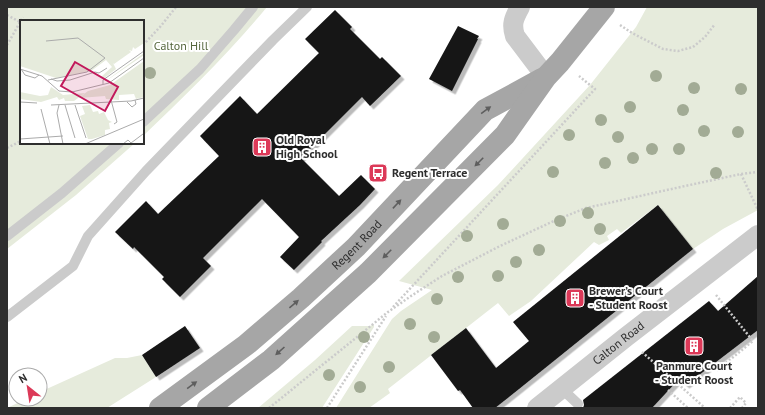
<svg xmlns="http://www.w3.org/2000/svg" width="765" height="415" font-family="'PT Sans',sans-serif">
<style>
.green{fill:#e6ebdc}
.building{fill:#151515;filter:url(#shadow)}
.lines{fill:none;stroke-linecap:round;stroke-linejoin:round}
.path{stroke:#cbcbcb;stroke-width:2.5;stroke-dasharray:2 2;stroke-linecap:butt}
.lane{stroke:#cbcbcb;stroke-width:10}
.street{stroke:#cbcbcb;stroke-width:20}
.primary{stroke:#a6a6a6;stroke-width:22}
.tree{fill:#a2ab95}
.oneway{fill:#5e5e5e}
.labels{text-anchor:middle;stroke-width:4;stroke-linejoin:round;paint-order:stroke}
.park-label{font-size:12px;fill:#56673e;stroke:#fff}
.poi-label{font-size:12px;font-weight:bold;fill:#2e2e2e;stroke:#fff;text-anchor:start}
.street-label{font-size:12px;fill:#2e2e2e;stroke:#fff}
.inset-road{fill:none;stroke:#ababab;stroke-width:1}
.view{fill:#c2185b;fill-opacity:0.15;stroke:#c2185b;stroke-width:2}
.inset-edge{fill:none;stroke:#2e2e2e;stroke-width:2}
</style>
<defs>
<filter id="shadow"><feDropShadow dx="3.5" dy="3.5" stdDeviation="0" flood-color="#0004"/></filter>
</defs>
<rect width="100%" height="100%" fill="#fff"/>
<path class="green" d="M7,7H267C229,53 186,95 143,136V21H21V143H135L76,195L7,249Z
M647,7H758V210L723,229L693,249L658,205L621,233L617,229L607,236L609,240L599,245L594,242L531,301L509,316L498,303L388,389L390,393L369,408H336L392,319L401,311L432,290L399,281L498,185L590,85L636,27Z
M372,325H374V327L322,408H258L315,360L352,326H370Z
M142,355L156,377L107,408H7L26,399H40V392L115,358H127Z"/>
<path class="building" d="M335,10L352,27L350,29L380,59L382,57L401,76L370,106L362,97L301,158L339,196L361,175L375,189L360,205L321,241L322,242L294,270L280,257L299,237L262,199L203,258L211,266L180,297L162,279L164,277L134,247L133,249L115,232L146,201L158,214L219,156L200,136L240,96L257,114L319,53L305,39Z
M458,26L479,36L477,39H478L452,91L429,79Z
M658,205L693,249L519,389L495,408H473L460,390L458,391L431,355L466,328L496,368L529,341L513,322Z
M758,276V330L686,385L679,379L652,408H583L584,405L583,400L709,301L718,311Z
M185,326L200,348L156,377L142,355Z"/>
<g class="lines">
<path class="path" d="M7,15L20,22
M620,25L632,33L663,49L678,51L693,47L705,37L715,24
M7,45L23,17
M143,45L160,27L176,7
M7,148L21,141
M741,174L758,210
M716,295L753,341L716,371
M393,307L595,89L579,76
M642,352L705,408
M668,390L688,408
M269,408L388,312L411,296L442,276L500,246L556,220L586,208L685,186L741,174L758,172
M327,408L386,316
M730,408L740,397L746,403L742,408"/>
<path class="lane" d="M143,122L200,69L234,30L253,7
M7,236L62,193L119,143
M7,317L73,266L88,236L146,171L273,40L307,7
M561,388L578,404"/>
<g class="street">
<path d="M520,7C514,18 511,24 515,36L546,77"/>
<path id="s1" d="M537,408L626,337L758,235"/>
</g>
<g class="primary">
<path id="s2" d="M160,408L246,345L301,298L356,247L485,110L542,79"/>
<path d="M208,408L271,360L368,273L505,135L546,77L560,62L604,7"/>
</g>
</g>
<g class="tree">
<circle cx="150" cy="73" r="6"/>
<circle cx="656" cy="76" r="6"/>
<circle cx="694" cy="88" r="6"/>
<circle cx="741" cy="89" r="6"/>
<circle cx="630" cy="107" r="6"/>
<circle cx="683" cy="110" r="6"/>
<circle cx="601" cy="120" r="6"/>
<circle cx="704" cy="131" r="6"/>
<circle cx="738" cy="132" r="6"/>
<circle cx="569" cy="135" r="6"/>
<circle cx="618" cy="137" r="6"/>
<circle cx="652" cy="149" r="6"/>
<circle cx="679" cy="149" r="6"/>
<circle cx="633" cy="158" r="6"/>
<circle cx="605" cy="163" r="6"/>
<circle cx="553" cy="172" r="6"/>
<circle cx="716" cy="173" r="6"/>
<circle cx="588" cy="213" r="6"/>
<circle cx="560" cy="221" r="6"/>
<circle cx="503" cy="224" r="6"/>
<circle cx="600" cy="229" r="6"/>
<circle cx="467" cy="236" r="6"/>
<circle cx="539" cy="250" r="6"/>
<circle cx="516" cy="262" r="6"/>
<circle cx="498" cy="276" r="6"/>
<circle cx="458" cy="277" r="6"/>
<circle cx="437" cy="299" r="6"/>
<circle cx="410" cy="324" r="6"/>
<circle cx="364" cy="337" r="6"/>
<circle cx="434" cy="337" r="6"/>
<circle cx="389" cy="367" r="6"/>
<circle cx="329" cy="375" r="6"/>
<circle cx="360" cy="387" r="6"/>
</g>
<defs><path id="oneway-solid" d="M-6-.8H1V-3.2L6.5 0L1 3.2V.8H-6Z"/></defs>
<g class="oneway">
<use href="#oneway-solid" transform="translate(486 110) rotate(-36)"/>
<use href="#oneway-solid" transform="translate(479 162) rotate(135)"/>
<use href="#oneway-solid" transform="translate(397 204) rotate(-47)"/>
<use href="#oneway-solid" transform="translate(387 254) rotate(135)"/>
<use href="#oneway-solid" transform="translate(294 304) rotate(-40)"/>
<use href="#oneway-solid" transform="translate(280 351) rotate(138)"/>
<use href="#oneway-solid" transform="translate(192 385) rotate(-36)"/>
</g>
<defs>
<symbol id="building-square" viewBox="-11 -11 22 22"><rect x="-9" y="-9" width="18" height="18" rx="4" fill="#dc3958" stroke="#fff"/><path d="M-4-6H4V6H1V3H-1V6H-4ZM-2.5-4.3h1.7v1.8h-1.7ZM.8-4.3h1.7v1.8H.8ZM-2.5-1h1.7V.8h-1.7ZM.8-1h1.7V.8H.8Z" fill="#fff"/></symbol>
<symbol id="bus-square" viewBox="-11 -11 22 22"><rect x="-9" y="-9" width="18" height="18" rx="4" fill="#dc3958" stroke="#fff"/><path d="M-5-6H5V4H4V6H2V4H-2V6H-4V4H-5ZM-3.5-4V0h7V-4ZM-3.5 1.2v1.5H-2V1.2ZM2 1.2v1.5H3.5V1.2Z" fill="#fff"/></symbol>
</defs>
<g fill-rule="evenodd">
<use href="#building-square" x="251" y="136" width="22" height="22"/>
<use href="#bus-square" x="367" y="162" width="22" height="22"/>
<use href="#building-square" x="564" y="287" width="22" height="22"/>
<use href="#building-square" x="683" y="335" width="22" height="22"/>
</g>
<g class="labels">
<g class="park-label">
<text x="181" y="50">Calton Hill</text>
</g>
<g class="poi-label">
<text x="276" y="144">Old Royal<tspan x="276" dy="14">High School</tspan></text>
<text x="392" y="177">Regent Terrace</text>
<text x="589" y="295">Brewer’s Court<tspan x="589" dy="14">- Student Roost</tspan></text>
<text x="694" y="370" text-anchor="middle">Panmure Court<tspan x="694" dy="14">- Student Roost</tspan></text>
</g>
<g class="street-label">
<text dy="4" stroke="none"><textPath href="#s2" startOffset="256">Regent Road</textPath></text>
<text dy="4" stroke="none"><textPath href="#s1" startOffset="104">Calton Road</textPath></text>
</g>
</g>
<g transform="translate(20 20)">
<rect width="124" height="124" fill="#fff"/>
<path d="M0,0H124V13L119,16L124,13V23L115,29L113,27L112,31L109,30L111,32L94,44L93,43L96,49L83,59L81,57L92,47L86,40L71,51L36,58L0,46ZM124,33V35L86,61L87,60ZM124,41V77L116,79L114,74L99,75V80L86,79L85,76L59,78L68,71L90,65ZM31,67L43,75L65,73L54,81H45L44,78L39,80L37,77L21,82L0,79V72L20,76L28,75ZM70,85L73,92L78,91L79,94L84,92L88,100L92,102L89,103L90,109L85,110V115L72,119H68L60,96L65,94L62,86Z" fill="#e6ebdc"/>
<path class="inset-road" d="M26,21L58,18L85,38L67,52L28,60M0,49L22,56L39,71L52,72L89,63L124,38M1,49L5,55L15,58L19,55M31,59L37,61L50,60L75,52L79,53L87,48M83,64V60L124,31M91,80L97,102L94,104M0,82L17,83M107,82L112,87L116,84L115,80M31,85L111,81L124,78M39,85L37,93L43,124M45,85L55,118M55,85L66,118M21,89L30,124M0,119L43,116M111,123L123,114M65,124L124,99M103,124L108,120L112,124"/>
<path class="view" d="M55,42L98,67L85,91L41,66Z"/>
<rect width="124" height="124" class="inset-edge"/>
</g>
<rect width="765" height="415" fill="none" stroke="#2e2e2e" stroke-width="16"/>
<g transform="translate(28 387) rotate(330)"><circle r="19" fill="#ffffff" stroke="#ababab"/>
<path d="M0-3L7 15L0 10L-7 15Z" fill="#dc3958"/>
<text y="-6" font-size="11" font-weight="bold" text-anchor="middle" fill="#2e2e2e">N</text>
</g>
</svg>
